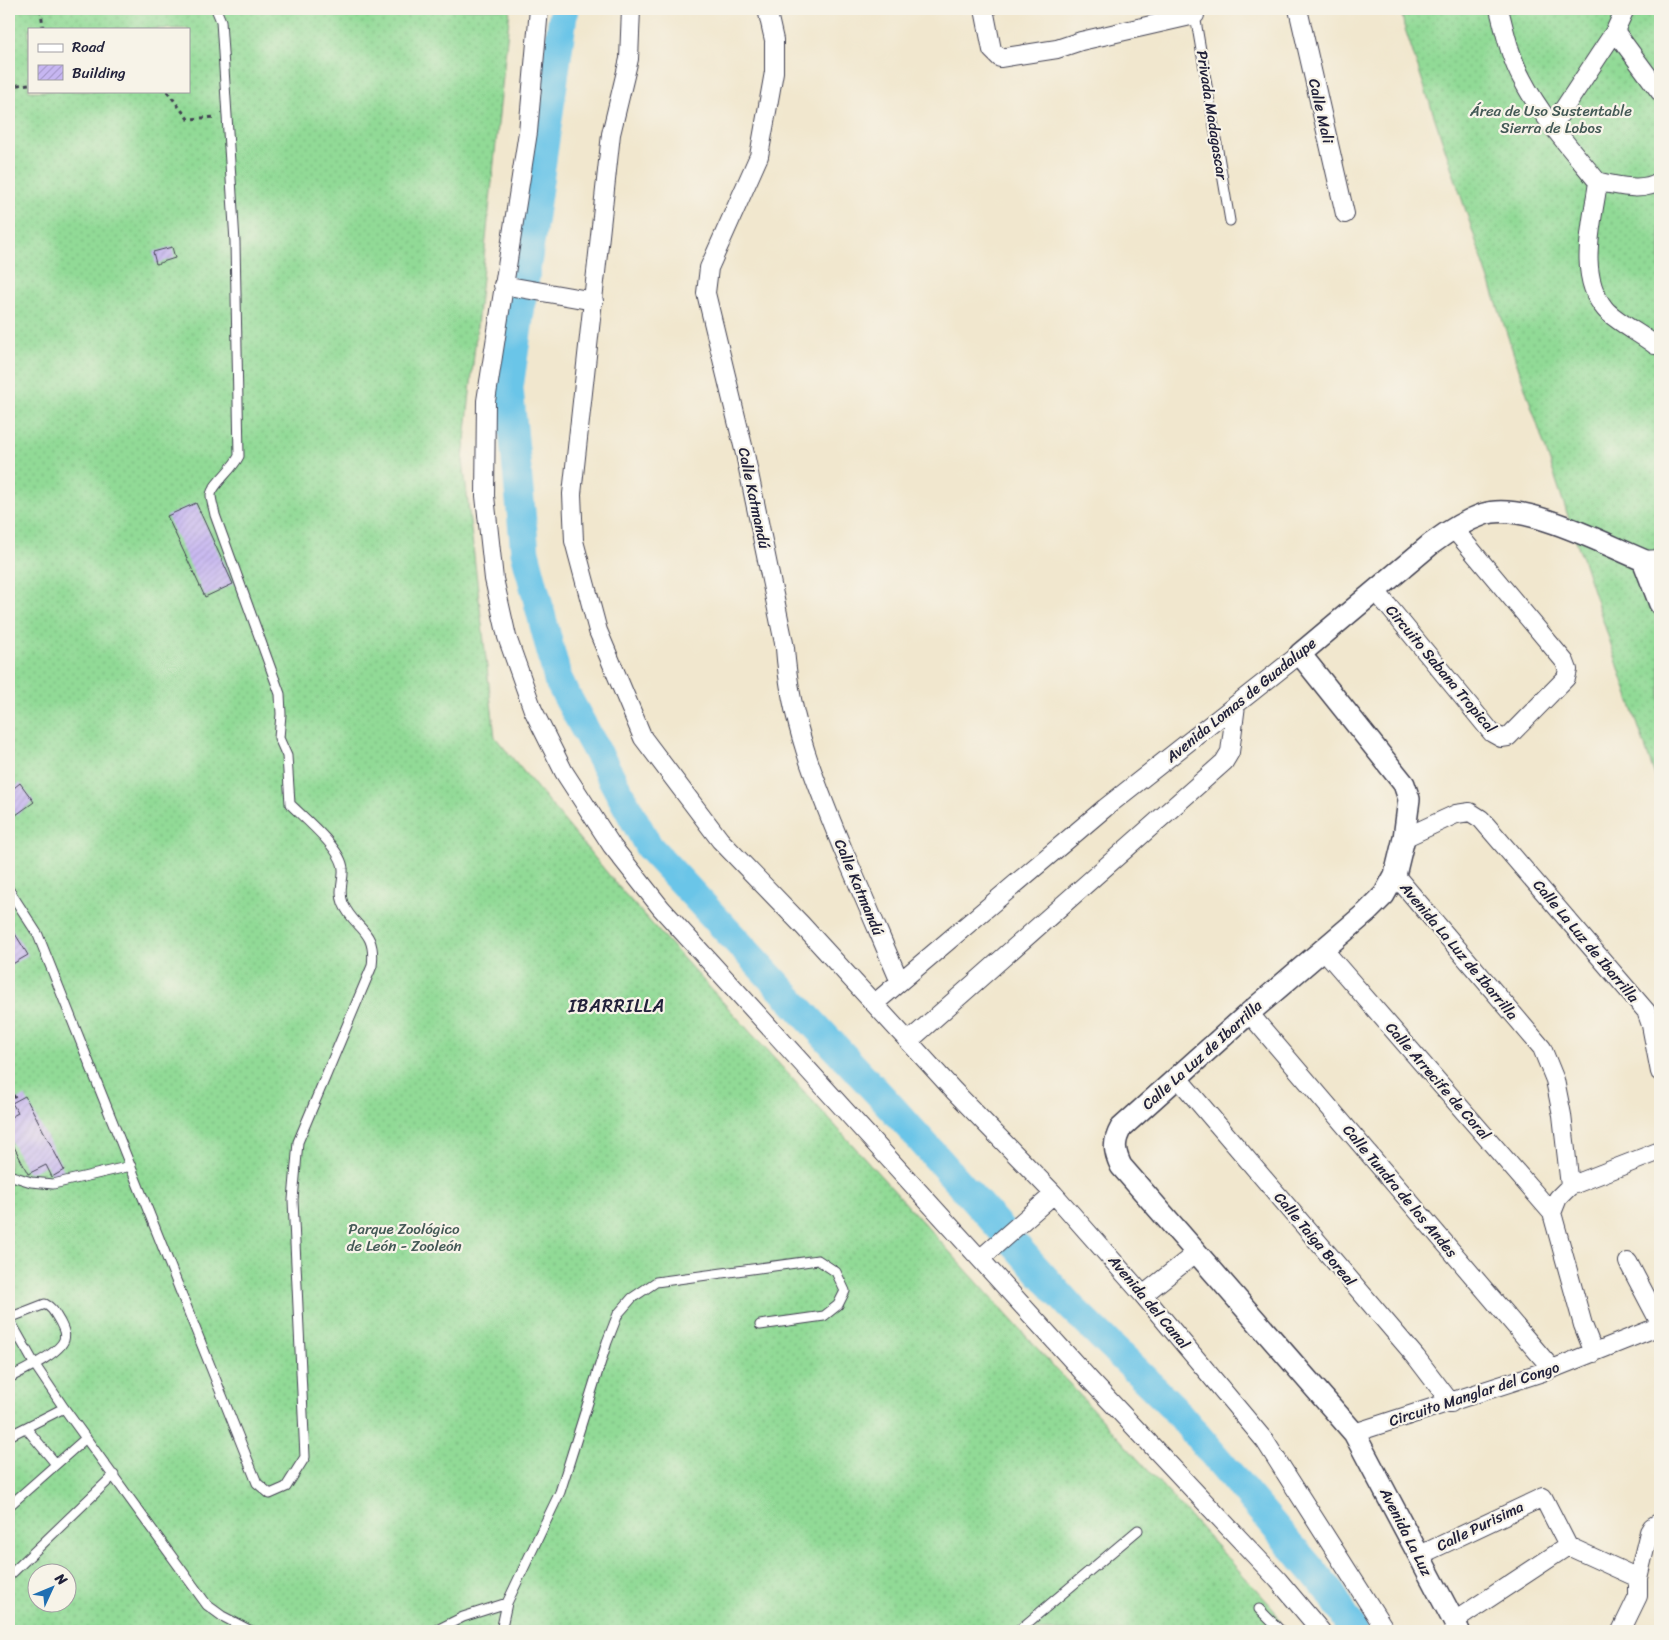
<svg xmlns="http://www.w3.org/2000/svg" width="1669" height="1640" font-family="Sriracha,sans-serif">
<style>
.grass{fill:url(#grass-dots);stroke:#5a7e68;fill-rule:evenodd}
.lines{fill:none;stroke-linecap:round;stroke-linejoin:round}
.river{stroke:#6ac5e8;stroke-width:29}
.building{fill:url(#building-hatch)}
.service-casing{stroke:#414051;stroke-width:11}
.minor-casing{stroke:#414051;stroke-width:20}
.tertiary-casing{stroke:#414051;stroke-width:24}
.path{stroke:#414051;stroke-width:3;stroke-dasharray:4 4;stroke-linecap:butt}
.service{stroke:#fff;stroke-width:9}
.minor{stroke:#fff;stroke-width:18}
.tertiary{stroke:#fff;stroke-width:21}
.labels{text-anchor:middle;stroke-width:4.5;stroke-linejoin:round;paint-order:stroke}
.street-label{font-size:15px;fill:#22223b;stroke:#f7f3e8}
.park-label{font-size:15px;fill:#435956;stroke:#f7f3e8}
.quarter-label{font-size:18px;letter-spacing:1px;fill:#22223b;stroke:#f7f3e8}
</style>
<defs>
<pattern id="grass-dots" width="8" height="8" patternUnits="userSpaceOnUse" patternTransform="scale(1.25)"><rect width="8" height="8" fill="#91da96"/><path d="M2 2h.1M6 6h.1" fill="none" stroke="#7dbb82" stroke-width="1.8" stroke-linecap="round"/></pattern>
<pattern id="building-hatch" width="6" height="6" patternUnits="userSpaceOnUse" patternTransform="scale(1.25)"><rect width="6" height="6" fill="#c6b6f1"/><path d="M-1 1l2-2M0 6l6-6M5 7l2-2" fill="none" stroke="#aa9cd0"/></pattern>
</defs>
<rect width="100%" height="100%" fill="#f7f3e8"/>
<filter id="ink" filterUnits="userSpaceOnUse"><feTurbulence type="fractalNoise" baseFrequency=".02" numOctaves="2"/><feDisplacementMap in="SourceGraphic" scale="10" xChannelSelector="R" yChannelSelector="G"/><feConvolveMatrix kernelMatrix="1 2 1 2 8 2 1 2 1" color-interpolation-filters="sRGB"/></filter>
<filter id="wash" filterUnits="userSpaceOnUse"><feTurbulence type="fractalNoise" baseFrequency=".0096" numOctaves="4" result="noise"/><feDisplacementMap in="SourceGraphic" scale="20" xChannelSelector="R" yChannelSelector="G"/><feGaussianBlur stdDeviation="1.12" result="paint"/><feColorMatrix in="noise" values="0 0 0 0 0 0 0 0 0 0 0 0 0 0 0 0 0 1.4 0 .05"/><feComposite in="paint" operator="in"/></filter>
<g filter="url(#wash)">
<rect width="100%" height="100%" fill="#f1e7ce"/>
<path class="grass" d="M9,9H510L463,460L495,737L623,892L1273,1608L1285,1631H9ZM29,29H189V91H29ZM38,1572H68V1602H38Z
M1401,9H1660V791L1404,26Z"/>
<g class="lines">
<path class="river" d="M564,9L509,388L525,552L558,680L649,847L892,1108L1070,1306L1172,1406L1329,1590L1354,1631"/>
</g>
<g id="blocks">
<path class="building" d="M172,247L175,258L156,264L153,252Z
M196,503L233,584L205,597L167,516Z
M20,783L34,802L16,815L9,805V792Z
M9,924L28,955L9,966Z
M25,1096L64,1170L52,1177L46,1165L28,1174L9,1137V1118L18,1113L12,1103Z"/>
</g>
</g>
<g filter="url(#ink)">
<use href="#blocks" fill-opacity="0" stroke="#414051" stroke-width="1"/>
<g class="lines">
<defs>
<path id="service" d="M1195,15L1230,221
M9,890L38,935L257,1483L270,1494L286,1487L305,1457L293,1200L298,1142L372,966C377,928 354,930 343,903C338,890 344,881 343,869C342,849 304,818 290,804L287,756L279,738L281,714L280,694L215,515C214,509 211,501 211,495C212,485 233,469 239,456L235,242L221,21L216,9
M9,1175L31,1182L53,1184L131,1166
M9,1318L45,1304C53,1308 55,1314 60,1322C63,1328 66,1333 64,1340C59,1354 22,1371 9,1378
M9,1319L35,1365L64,1408L207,1605L222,1616L251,1631
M26,1428L56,1464
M9,1436L64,1408
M9,1506L86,1438
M9,1576L114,1475
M1259,1609L1281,1631
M435,1631L463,1617L507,1603
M501,1631L507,1603L560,1492L607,1342L618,1314L632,1298L656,1282L818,1260L836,1272L845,1291L838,1305L824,1316L760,1325
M1018,1631L1138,1530"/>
<path id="minor" d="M539,9L528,132L486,401L485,496L494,579L507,637L533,710L564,772L612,846L661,908L1091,1381L1278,1580L1321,1631
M631,9L629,59L611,134L572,494L574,541L598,631L643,738L720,840L802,925L954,1091L1054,1194L1143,1295L1265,1441L1386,1631
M767,9L774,40V72L759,156L709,268L706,293L745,454L785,648C790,722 816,784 844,852C863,895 881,938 900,982
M984,9L992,50L1000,58L1057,49L1081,41L1195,15L1194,9
M1298,9L1345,214
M1499,9C1505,32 1510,57 1522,79C1541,116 1571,149 1598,182C1593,221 1576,275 1605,309C1614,320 1642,335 1655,345
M1615,31L1660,92
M1553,125L1615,31L1625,9
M1598,182C1618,185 1642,193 1660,181
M503,285L594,301
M1643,560L1660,559
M1375,590L1492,733L1501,738L1508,737L1566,678L1568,670L1565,662L1453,528
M1404,838L1456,814L1470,812L1481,819L1646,1011L1651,1025L1660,1072
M1395,875L1542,1048L1555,1080L1562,1115L1570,1186
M1323,949L1552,1213
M875,1003L1105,808L1300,654
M1249,1013L1552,1369
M909,1041L1224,762L1230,752L1236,705
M1177,1077L1416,1357L1451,1403
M981,1258L1054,1194
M1628,1262L1660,1323
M1143,1295L1196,1253
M1594,1353L1583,1325L1552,1213L1558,1198L1570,1186L1660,1151
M1354,1433L1552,1369L1660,1326
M1418,1556L1543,1497L1568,1546L1638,1578
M1453,1622L1568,1546
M1621,1631L1638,1596V1578L1649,1532L1652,1527L1660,1522"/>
<path id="tertiary" d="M1459,1631L1354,1433L1121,1166C1114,1151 1113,1142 1121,1128L1249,1013L1367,912L1384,895L1395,875L1404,838L1409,799L1404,784L1300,654L1431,544C1447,532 1464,521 1484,514C1523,501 1604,544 1643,560L1660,604"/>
</defs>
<use href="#service" class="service-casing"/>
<use href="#minor" class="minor-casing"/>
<use href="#tertiary" class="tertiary-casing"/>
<path class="path" d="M41,9L43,29
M9,86L29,84
M167,91L188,119L217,117
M9,1088L16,1100"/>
<use href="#service" class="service"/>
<use href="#minor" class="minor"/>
<use href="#tertiary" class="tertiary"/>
</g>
</g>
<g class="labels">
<g class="street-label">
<text transform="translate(1321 111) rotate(77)" y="5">Calle Mali</text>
<text transform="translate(1212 115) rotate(81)" y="5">Privada Madagascar</text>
<text transform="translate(754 498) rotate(78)" y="5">Calle Katmandú</text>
<text transform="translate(1441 669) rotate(50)" y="5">Circuito Sabana Tropical</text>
<text transform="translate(1241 700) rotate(-39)" y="5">Avenida Lomas de Guadalupe</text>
<text transform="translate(859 887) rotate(67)" y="5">Calle Katmandú</text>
<text transform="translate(1586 941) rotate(50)" y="5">Calle La Luz de Ibarrilla</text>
<text transform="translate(1459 951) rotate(50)" y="5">Avenida La Luz de Ibarrilla</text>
<text transform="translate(1202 1055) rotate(-42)" y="5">Calle La Luz de Ibarrilla</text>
<text transform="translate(1438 1081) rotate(49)" y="5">Calle Arrecife de Coral</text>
<text transform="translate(1400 1191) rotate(50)" y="5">Calle Tundra de los Andes</text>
<text transform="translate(1315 1239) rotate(50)" y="5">Calle Taiga Boreal</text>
<text transform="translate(1149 1302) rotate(50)" y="5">Avenida del Canal</text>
<text transform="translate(1474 1394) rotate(-18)" y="5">Circuito Manglar del Congo</text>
<text transform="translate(1480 1526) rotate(-26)" y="5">Calle Purisima</text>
<text transform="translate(1406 1532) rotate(63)" y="5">Avenida La Luz</text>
</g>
<g class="park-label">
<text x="1551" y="116">Área de Uso Sustentable<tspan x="1551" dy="17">Sierra de Lobos</tspan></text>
<text x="404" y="1234">Parque Zoológico<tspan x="404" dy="17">de León - Zooleón</tspan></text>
</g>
<g class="quarter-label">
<text x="617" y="1012">IBARRILLA</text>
</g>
</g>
<rect width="1669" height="1640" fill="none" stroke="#f7f3e8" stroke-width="30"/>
<rect x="28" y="28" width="162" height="65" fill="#f7f3e8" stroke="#a29fa3"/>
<rect x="38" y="44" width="25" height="8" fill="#ffffff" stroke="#a29fa3"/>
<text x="72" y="52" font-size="15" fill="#22223b">Road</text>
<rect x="38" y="65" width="25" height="15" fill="url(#building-hatch)" stroke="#a29fa3"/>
<text x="72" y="78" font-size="15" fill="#22223b">Building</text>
<g transform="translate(52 1588) rotate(46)"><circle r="24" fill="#f7f3e8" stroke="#a29fa3"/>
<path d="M0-4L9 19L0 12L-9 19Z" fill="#1f6fb2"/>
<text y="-8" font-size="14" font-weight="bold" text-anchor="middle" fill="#22223b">N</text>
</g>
</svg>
